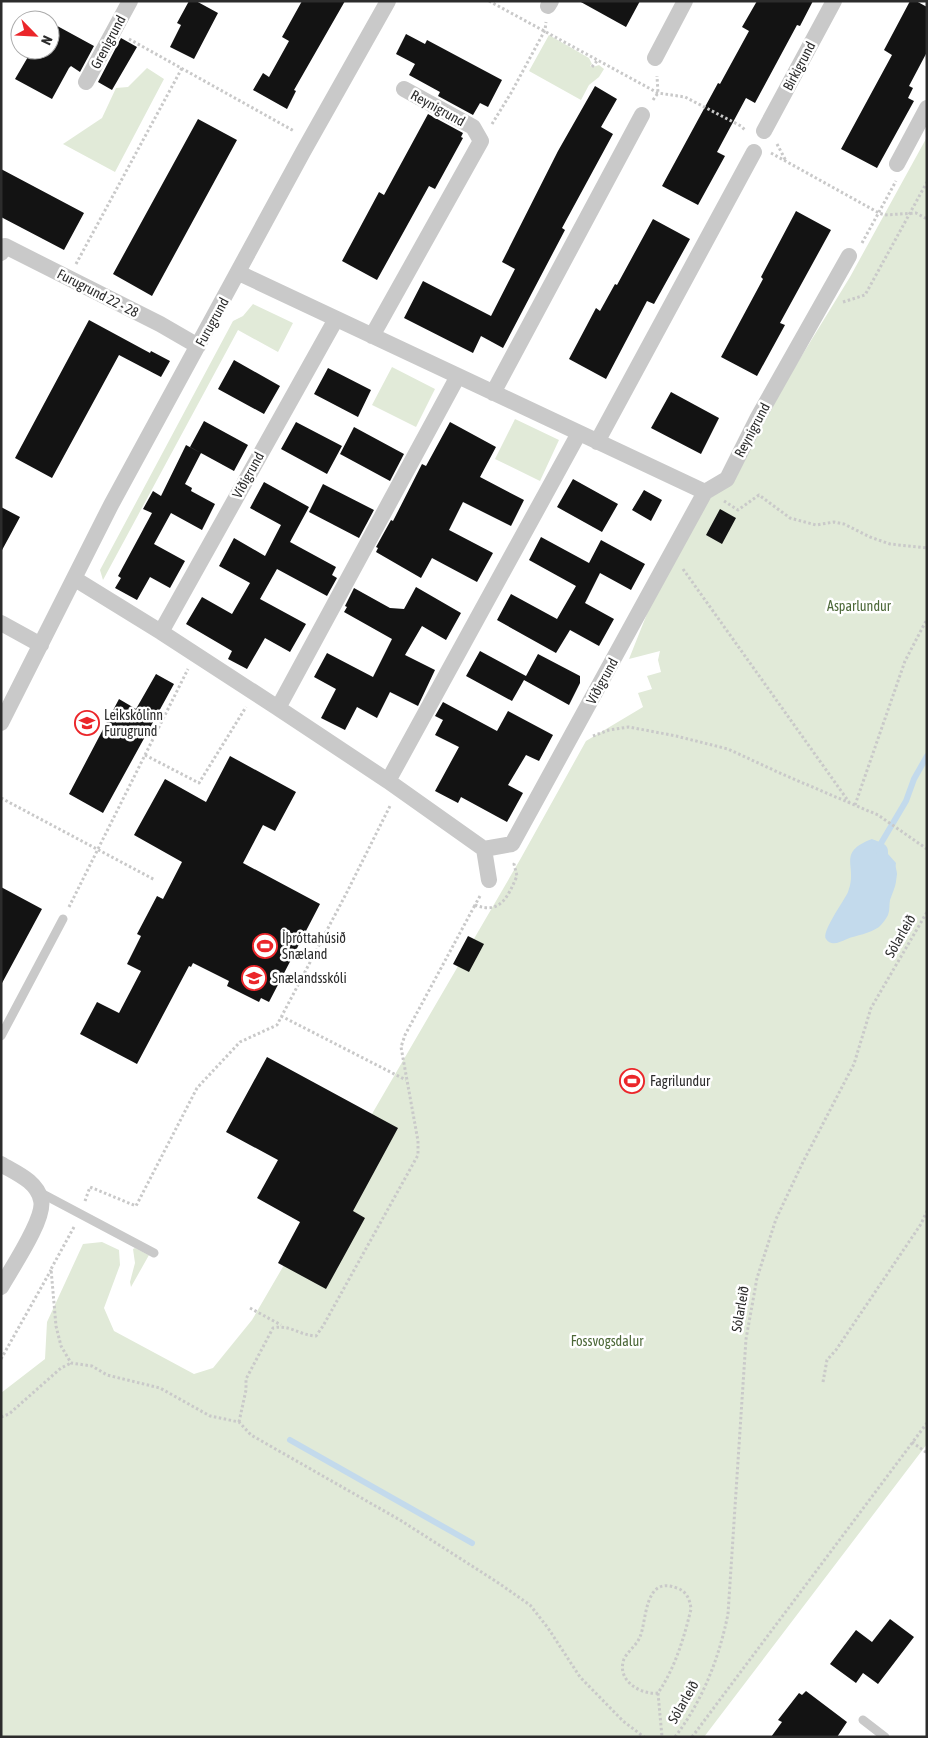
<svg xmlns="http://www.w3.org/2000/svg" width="928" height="1738" font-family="'Asap Condensed',sans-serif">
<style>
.green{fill:#e1ead8}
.water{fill:#c3daec}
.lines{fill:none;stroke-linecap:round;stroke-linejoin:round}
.stream{stroke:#c3daec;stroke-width:6}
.building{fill:#131313}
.path{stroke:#c9c9c9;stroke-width:3;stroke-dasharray:2.5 2.5;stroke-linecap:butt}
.service{stroke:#c9c9c9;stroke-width:9}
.minor{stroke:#c9c9c9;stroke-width:16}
.labels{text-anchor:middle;stroke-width:5;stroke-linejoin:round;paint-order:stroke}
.street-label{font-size:14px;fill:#2c2c2c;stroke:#fff}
.park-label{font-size:14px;fill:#4c6838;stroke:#fff}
.poi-label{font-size:14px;fill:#2c2c2c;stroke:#fff;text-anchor:start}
</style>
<rect width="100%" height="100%" fill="#fff"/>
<path class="green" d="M549,35L589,58L592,64L590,66L593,67L599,65L604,69L599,77L589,85L581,100L529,71Z
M147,68L164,79L115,172L63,144L102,118L116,88L128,87Z
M927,137V1444L704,1737H1V1393L45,1359L47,1322L83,1244L102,1242L119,1250L120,1265L104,1308L114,1331L194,1374L213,1368L252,1320L521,858L586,741L643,707L638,693L652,689L647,676L661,672L658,660L660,651L629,659L670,556L703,497L736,463L850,277Z
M253,304L293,323L278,352L238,330L103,580L100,570L233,321L243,316Z
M392,367L435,389L416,427L372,405Z
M515,419L559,440L540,481L495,459Z
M135,1248L149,1255L131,1287L130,1282L135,1263L133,1249Z"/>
<path class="water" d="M872,839C881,843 889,843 888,854L896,863C895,868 897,870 897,874C897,875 896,881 896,882C895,888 892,894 890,900C889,905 890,910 888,915C886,919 882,924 879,927C869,934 857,935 847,939C840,942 831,947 826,939C821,932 844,901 848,892C859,866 835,853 872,839Z"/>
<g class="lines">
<path class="stream" d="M877,850L906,801L914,779L927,756
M290,1440L472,1543"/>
</g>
<path class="building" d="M189,1H196L218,13L194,59L170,47L181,25L177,23Z
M302,1H345L294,90L296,91L287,109L253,90L263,73L269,77L289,41L282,37Z
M579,1H640L626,27Z
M757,1H813L800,26L797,25L755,103L746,98L717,152L725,156L698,205L662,186L718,83L720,84L749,31L742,27Z
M910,1H916L927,7V52L909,86L913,88L908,98L914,101L877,168L841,149L892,55L884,50Z
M50,22L94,46L80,72L71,66L69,68L52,99L15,79L32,50H50Z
M406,34L425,44L427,40L502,80L488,107L480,103L473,115L438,96L440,92L409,75L415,64L396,54Z
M121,38L137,47L112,90L98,82Z
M595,86L617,99L601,127L613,134L562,228L565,230L503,348L481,336L473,353L404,318L423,281L491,316L515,269L502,262L558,151Z
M428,114L463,133L461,137L463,138L435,189L429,186L377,280L342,261L379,192L384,195Z
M198,119L237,140L152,296L113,274Z
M1,169L84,213L64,250L1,217Z
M796,211L831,230L780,323L785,325L757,376L721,357L763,279L761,277Z
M653,219L690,239L654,304L647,301L606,379L569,359L596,308L600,311L615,284L617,285Z
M89,320L150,353L151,351L170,361L161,377L119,355L52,478L15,458Z
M234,360L280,386L264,414L218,389Z
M328,368L371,390L358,417L314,394Z
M671,392L719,418L701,454L651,428Z
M204,421L248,445L234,471L190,447Z
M296,422L342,446L327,474L281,449Z
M450,422L496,447L480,477L524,500L511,526L463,502L449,530L493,553L477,582L432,558L421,578L376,552L378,548L376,547L391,520L393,521L422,464L426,466Z
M354,427L404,454L390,481L340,454Z
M186,445L201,453L185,484L192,488L191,491L215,504L202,530L171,513L154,544L185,561L170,588L150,577L137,600L115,588L121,578L118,576L152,513L143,509L153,491L161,496Z
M573,479L618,504L602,532L557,507Z
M264,482L309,507L290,542L336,567L332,575L337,578L327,596L277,569L260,599L306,624L290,652L265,638L247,669L228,659L232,651L186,624L202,597L232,614L250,583L219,566L234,538L265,556L281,525L250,508Z
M323,484L374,510L359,538L309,512Z
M644,490L662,500L651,521L632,510Z
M1,507L20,517L1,552Z
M720,509L736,518L722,544L706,535Z
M541,537L589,563L601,540L645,564L631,590L600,573L585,603L614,619L599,646L570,630L556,653L497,620L511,594L557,619L576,586L529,560Z
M416,587L461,613L446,640L422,626L405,655L435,670L418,706L390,692L377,718L357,707L345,730L321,718L336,689L314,677L327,653L373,677L392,639L344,612L347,607L345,606L354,588L390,608L404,609Z
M480,651L526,676L538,654L580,676V683L569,705L524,680L512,701L466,676Z
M156,674L174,684L103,813L69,794L119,699L136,709Z
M443,702L497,731L508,711L553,735L539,761L526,755L508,785L523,793L507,822L461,797L458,803L435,791L459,747L435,735L443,720L435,716Z
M230,756L296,792L275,831L263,825L243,863L320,904L269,1002L261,998L259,1002L227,986L229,981L193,963L191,967L189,966L137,1064L80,1034L97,1002L119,1013L141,971L127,964L141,936L137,934L157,896L163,899L182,862L134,835L165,779L206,802Z
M1,887L42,909L1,985Z
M468,936L484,944L469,972L453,964Z
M267,1057L398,1128L353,1211L365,1218L326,1289L278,1263L300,1222L257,1198L278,1160L226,1132Z
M890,1619L914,1637L878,1684L863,1673L856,1683L830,1664L856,1630L872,1642Z
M806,1691L847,1722L837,1737H771L782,1722L778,1720L799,1693L802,1695Z"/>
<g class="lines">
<path class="path" d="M489,1L658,93L685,97L741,126L746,131
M129,39L294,131
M592,67L597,61
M653,100L658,93L657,76
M492,124L511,93L545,30L546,22
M777,144L786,161
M771,153L879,213L885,215L916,213L927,219
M862,243L896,181
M76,264L182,68
M843,302L865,295L927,182
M724,501L738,510L759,495L790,518L816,525L834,522L844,524L870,537L890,544L927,548
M683,569L849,802
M593,736L609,730L629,727L676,736L728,749L782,774L878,815L927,849
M145,755L199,783L246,707
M1,798L155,880
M855,805L905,661L927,619
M480,896L475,905C501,915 508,896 517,876L514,864L515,862
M69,907L188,669
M281,1016L406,1080
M85,1201L90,1187L136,1206L197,1088L240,1042L277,1025L346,894L391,804
M74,1227L51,1269L56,1326L61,1346L71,1363L92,1366L107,1375L160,1388L210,1416L239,1422L251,1435L400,1520L497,1582L530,1605L548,1628L580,1677L623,1721L644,1737
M250,1308L281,1325
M1,1359L51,1270
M823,1382L827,1360L836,1350L921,1224L927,1211
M1,1417L9,1414L61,1368L71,1363
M239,1422L246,1390V1379L273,1328C289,1324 299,1335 316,1336L323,1326L418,1155V1141L401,1047L405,1035L475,905
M912,1442L927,1453
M658,1693C640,1695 616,1680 624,1659C628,1651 636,1646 640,1637C647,1620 644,1575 677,1588C686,1591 690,1599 691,1609C684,1638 675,1668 658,1693L662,1737
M675,1737C703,1700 719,1658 728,1614L746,1339L757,1278L776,1219L803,1162L854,1064L871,1008L927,912
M692,1737L927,1423"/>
<path class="service" d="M1,1036L63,919
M39,1192L154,1253
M863,1720L885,1737"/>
<path class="minor" d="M548,6L551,1
M655,58L685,1
M86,82L130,1
M764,131L834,1
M897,164L927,108
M1,253L5,246L160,324L198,346
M239,273L705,492
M372,336L481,141L473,127L404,89
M493,393L642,115
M597,442L754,152
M75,579L161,632L278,708L458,376
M1,623L41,645
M161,632L336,319
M278,708L388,781L484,849L489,880
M1,723L111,505L303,152L388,1
M388,781L579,433
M484,849L512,844L705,492L727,479L757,419L849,256
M1,1164C16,1173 37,1181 41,1200C46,1218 11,1269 1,1287"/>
</g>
<defs>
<symbol id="school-ring" viewBox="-11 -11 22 22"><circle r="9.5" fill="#fff" stroke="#eb262a" stroke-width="1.5"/><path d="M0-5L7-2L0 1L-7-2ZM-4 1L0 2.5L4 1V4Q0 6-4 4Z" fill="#eb262a"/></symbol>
<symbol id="stadium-ring" viewBox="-11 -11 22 22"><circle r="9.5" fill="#fff" stroke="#eb262a" stroke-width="1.5"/><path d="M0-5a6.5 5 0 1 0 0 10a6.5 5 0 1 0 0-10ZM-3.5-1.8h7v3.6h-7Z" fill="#eb262a"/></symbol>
</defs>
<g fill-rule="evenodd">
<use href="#school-ring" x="73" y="709" width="28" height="28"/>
<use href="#stadium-ring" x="251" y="932" width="28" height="28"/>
<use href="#school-ring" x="240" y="964" width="28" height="28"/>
<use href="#stadium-ring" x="618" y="1067" width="28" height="28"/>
</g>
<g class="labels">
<g class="street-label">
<text transform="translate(108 42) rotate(-62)" y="5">Grenigrund</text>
<text transform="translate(799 66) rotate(-62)" y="5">Birkigrund</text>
<text transform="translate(438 108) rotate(29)" y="5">Reynigrund</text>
<text transform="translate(98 293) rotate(27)" y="5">Furugrund 22 - 28</text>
<text transform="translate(212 322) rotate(-61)" y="5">Furugrund</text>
<text transform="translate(752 430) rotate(-62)" y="5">Reynigrund</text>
<text transform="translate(248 475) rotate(-61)" y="5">Víðigrund</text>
<text transform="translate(602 681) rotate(-61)" y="5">Víðigrund</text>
<text transform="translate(900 936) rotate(-60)" y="5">Sólarleið</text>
<text transform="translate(740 1309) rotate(-80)" y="5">Sólarleið</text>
<text transform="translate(683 1702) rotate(-60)" y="5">Sólarleið</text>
</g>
<g class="park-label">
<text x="859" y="611">Asparlundur</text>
<text x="607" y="1346">Fossvogsdalur</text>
</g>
<g class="poi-label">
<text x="104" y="720">Leikskólinn<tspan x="104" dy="16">Furugrund</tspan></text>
<text x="282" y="943">Íþróttahúsið<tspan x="282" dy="16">Snæland</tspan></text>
<text x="272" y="983">Snælandsskóli</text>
<text x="650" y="1086">Fagrilundur</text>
</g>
</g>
<rect width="928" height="1738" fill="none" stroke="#2c2c2c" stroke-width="5"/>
<g transform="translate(35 35) rotate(114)"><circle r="24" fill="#ffffff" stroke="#ababab"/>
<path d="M0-4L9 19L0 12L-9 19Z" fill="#eb262a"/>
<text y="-8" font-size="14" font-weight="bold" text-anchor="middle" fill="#2c2c2c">N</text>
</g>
</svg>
